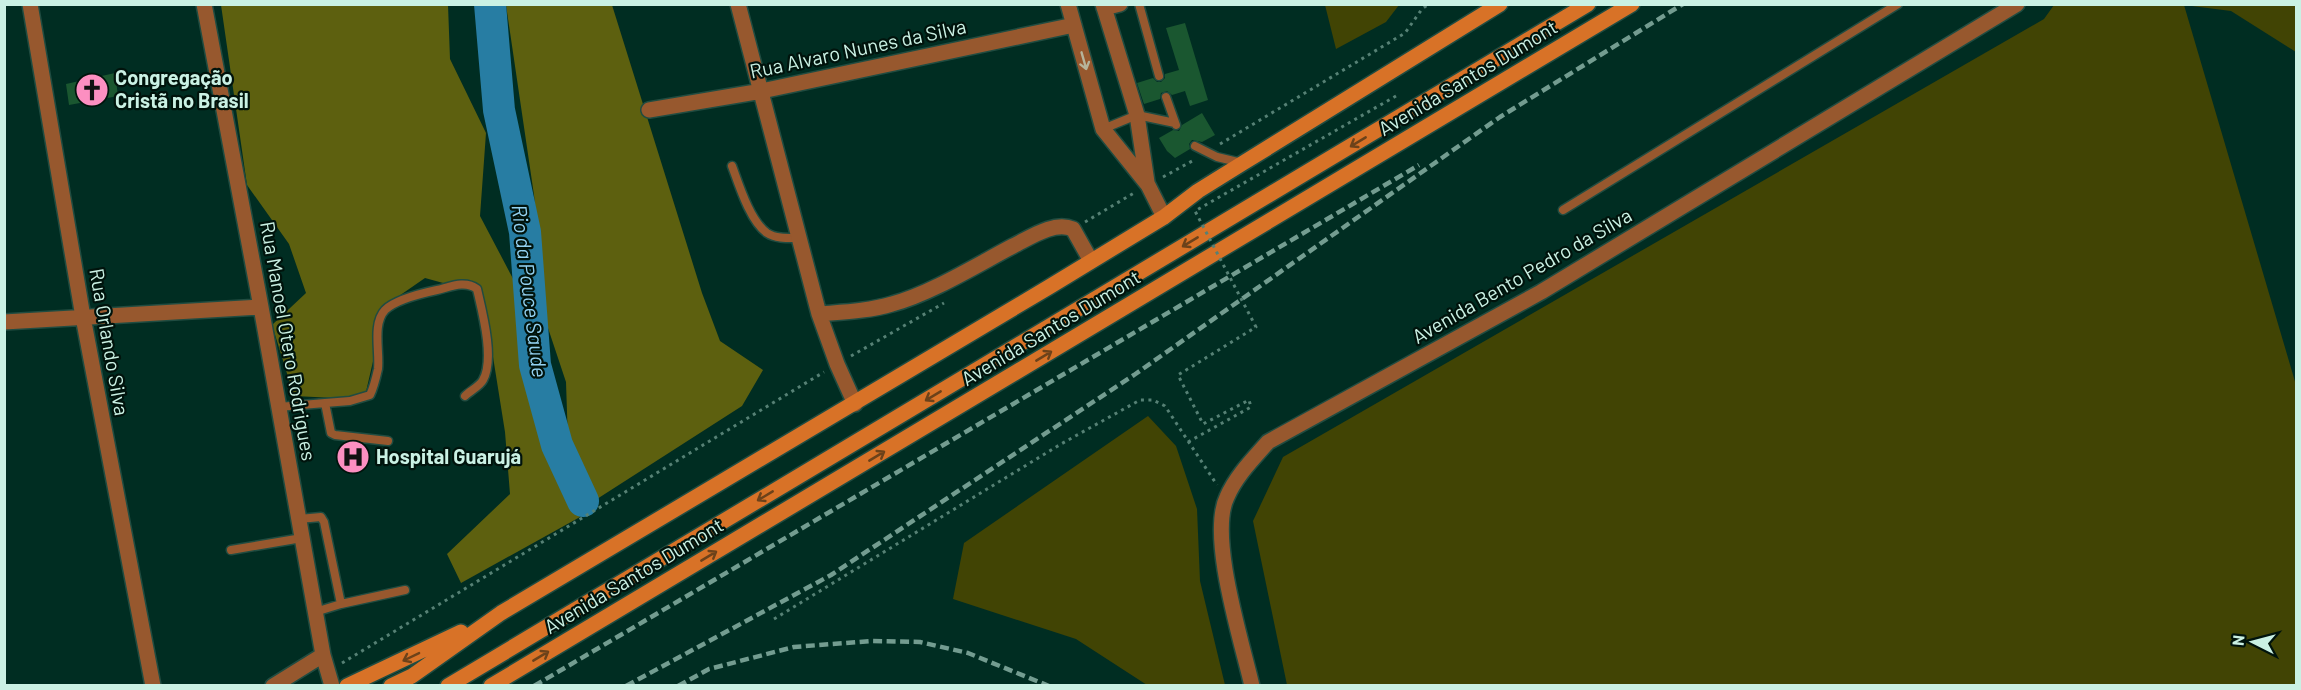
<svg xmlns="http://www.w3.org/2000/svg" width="2301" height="690" font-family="Barlow,sans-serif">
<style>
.green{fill:#414404}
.forest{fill:#5d600f}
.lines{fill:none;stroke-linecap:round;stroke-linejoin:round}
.river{stroke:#277da3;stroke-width:32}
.building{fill:#1a5730}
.service-casing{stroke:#204c41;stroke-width:11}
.minor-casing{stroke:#204c41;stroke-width:18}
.secondary-casing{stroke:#204c41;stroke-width:18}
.path{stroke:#568175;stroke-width:3;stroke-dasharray:3 4.5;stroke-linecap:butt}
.service{stroke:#97582e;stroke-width:8}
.minor{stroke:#97582e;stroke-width:15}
.secondary{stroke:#d87227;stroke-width:15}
.rail{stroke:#739c90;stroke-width:4.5;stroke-dasharray:9 4.5;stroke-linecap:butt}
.path-bridge{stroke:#568175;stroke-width:3;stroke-dasharray:3 4.5;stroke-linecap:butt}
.oneway{stroke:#b6b49b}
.oneway2{stroke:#6c421a}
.labels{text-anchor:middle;stroke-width:4.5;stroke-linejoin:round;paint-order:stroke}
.street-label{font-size:20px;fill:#caf1e4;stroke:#00130c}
.poi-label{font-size:20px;font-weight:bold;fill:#caf1e4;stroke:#00130c;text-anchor:start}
.water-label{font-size:21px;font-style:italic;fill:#93d1f1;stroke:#00130c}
</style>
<rect width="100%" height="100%" fill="#002d22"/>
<path class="green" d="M1325,5V4L1399,5L1386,22L1336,49Z
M2054,5H2296V52L2231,11L2184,5L2296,385V685H1287L1253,521L1283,457L2044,19Z
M1148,416L1176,446L1197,509L1200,581L1225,685H1147L1076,639L953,599L964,543Z"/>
<path class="forest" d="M221,5H448L450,59L486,133L480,216L529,309L544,429L580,517L461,583L447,554L510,494L505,432L483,294L425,278L386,305L365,396L335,398L294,396L272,325L306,293L289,244L247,185Z
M506,5H612L702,293L720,341L763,370L742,406L597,499L568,442L566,382L547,325L534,195Z"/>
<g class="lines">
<path class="river" d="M490,4L499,110L525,232L535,365L557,445L583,501"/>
</g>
<path class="building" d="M1185,23L1208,100L1190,106L1185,91L1172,95L1167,91L1161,93L1160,99L1144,104L1137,83L1153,78L1157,82H1161L1165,78V74L1179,70L1166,28Z
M115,73L118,96L69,105L66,84Z
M1202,113L1215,135L1202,142L1192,140L1189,144L1190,149L1175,158L1167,151L1159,138L1173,130L1179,131L1182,125Z"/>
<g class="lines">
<defs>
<path id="service" d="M1139,4L1159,76
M1166,97L1176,125
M1103,129L1137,115L1175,123
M1195,146L1217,157L1242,163
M732,166C739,185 750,221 767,233C776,239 789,238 800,238
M1563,210L1898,4
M325,403L350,401L370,395C374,387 376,378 378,369C380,352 372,324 385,310C395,300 423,293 437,290C450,287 465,280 477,289C482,311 495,359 483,380C480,386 470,391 465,396
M279,407L325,403L331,433L335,435L388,441
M299,519L321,517L324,522L341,604L315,612
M231,550L302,538
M341,604L405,590"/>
<path id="minor" d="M30,4L83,317L153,686
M204,4L261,307L323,655L332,686
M738,4L819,314L837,364L855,404
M1068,4L1103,129L1148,185L1164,217
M1103,4L1137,115L1147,182
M1104,8L1120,4
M649,110L762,91L1074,25
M819,314C843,312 869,311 892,304C930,294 977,265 1013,246C1031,237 1054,221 1073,229L1091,261
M4,322L261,307
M273,686L323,655
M1252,686C1242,642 1208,536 1227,497C1236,476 1253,459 1268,442L1541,292L2017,4"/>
<path id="secondary" d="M347,686L461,632
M391,686L412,676L501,613L1049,287L1164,217L1198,191L1243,163L1500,4
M448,686L1588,4
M491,686L1632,4"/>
</defs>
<use href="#service" class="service-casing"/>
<use href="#minor" class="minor-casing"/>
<use href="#secondary" class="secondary-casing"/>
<path class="path" d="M1220,144L1405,33L1422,9L1429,4
M1163,177L1194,160
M1085,222L1134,193
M851,356L944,303
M774,619L1061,444L1140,400H1153L1165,406L1217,485
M342,663L824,372"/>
<use href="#service" class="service"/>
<use href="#minor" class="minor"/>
<use href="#secondary" class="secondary"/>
<path class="rail" d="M534,686L1419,165
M626,686L831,575L1134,375L1500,117L1683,4
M678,686L709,669L794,647L871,641L920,642L968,653L1049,686"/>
<path class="path-bridge" d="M1188,442L1251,407L1249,400L1203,424L1178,375L1256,327L1195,211L1396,96"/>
</g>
<defs><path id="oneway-shaft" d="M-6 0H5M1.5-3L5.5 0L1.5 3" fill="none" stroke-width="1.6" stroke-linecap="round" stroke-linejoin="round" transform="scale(1.5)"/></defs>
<use class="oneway" href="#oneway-shaft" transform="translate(1084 61) rotate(74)"/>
<g class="oneway2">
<use href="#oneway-shaft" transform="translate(1358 142) rotate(149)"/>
<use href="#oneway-shaft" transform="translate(1190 242) rotate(149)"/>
<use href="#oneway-shaft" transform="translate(1044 356) rotate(-31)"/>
<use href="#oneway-shaft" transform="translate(933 396) rotate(149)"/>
<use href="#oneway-shaft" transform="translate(877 456) rotate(-31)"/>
<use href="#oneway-shaft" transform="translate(765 496) rotate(149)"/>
<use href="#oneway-shaft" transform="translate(709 556) rotate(-31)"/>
<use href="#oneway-shaft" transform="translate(541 656) rotate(-31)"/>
<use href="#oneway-shaft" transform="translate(411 657) rotate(154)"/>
</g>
<defs>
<symbol id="church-disc" viewBox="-11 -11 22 22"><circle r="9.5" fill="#fc8fc1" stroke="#00130c"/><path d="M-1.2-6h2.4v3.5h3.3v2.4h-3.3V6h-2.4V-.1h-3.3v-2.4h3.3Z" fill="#111"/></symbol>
<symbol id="hospital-disc" viewBox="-11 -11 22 22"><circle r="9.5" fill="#fc8fc1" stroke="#00130c"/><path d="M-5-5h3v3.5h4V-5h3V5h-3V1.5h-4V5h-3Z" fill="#111"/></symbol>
</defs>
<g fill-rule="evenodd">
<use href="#church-disc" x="73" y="71" width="38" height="38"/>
<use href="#hospital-disc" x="334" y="438" width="38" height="38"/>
</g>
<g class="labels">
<g class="street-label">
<text transform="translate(858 49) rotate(-12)" y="7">Rua Alvaro Nunes da Silva</text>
<text transform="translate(1468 78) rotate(-31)" y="7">Avenida Santos Dumont</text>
<text transform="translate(1522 276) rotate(-30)" y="7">Avenida Bento Pedro da Silva</text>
<text transform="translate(1051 328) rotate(-31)" y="7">Avenida Santos Dumont</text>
<text transform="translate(288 341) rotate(80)" y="7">Rua Manoel Otero Rodrigues</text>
<text transform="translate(109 342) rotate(80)" y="7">Rua Orlando Silva</text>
<text transform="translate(634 576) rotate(-31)" y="7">Avenida Santos Dumont</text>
</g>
<g class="poi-label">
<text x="115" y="85">Congregação<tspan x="115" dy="23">Cristã no Brasil</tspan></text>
<text x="376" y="464">Hospital Guarujá</text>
</g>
<g class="water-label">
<text transform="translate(529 291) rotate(83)" y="7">Rio da Pouce Saude</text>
</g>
</g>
<rect width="2301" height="690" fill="none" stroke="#caf1e4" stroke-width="12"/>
<g transform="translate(2253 642) rotate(276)" stroke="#00130c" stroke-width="4.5" paint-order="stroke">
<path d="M0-4.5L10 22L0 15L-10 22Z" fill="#caf1e4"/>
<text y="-9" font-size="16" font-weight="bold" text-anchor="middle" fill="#caf1e4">N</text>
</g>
</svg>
